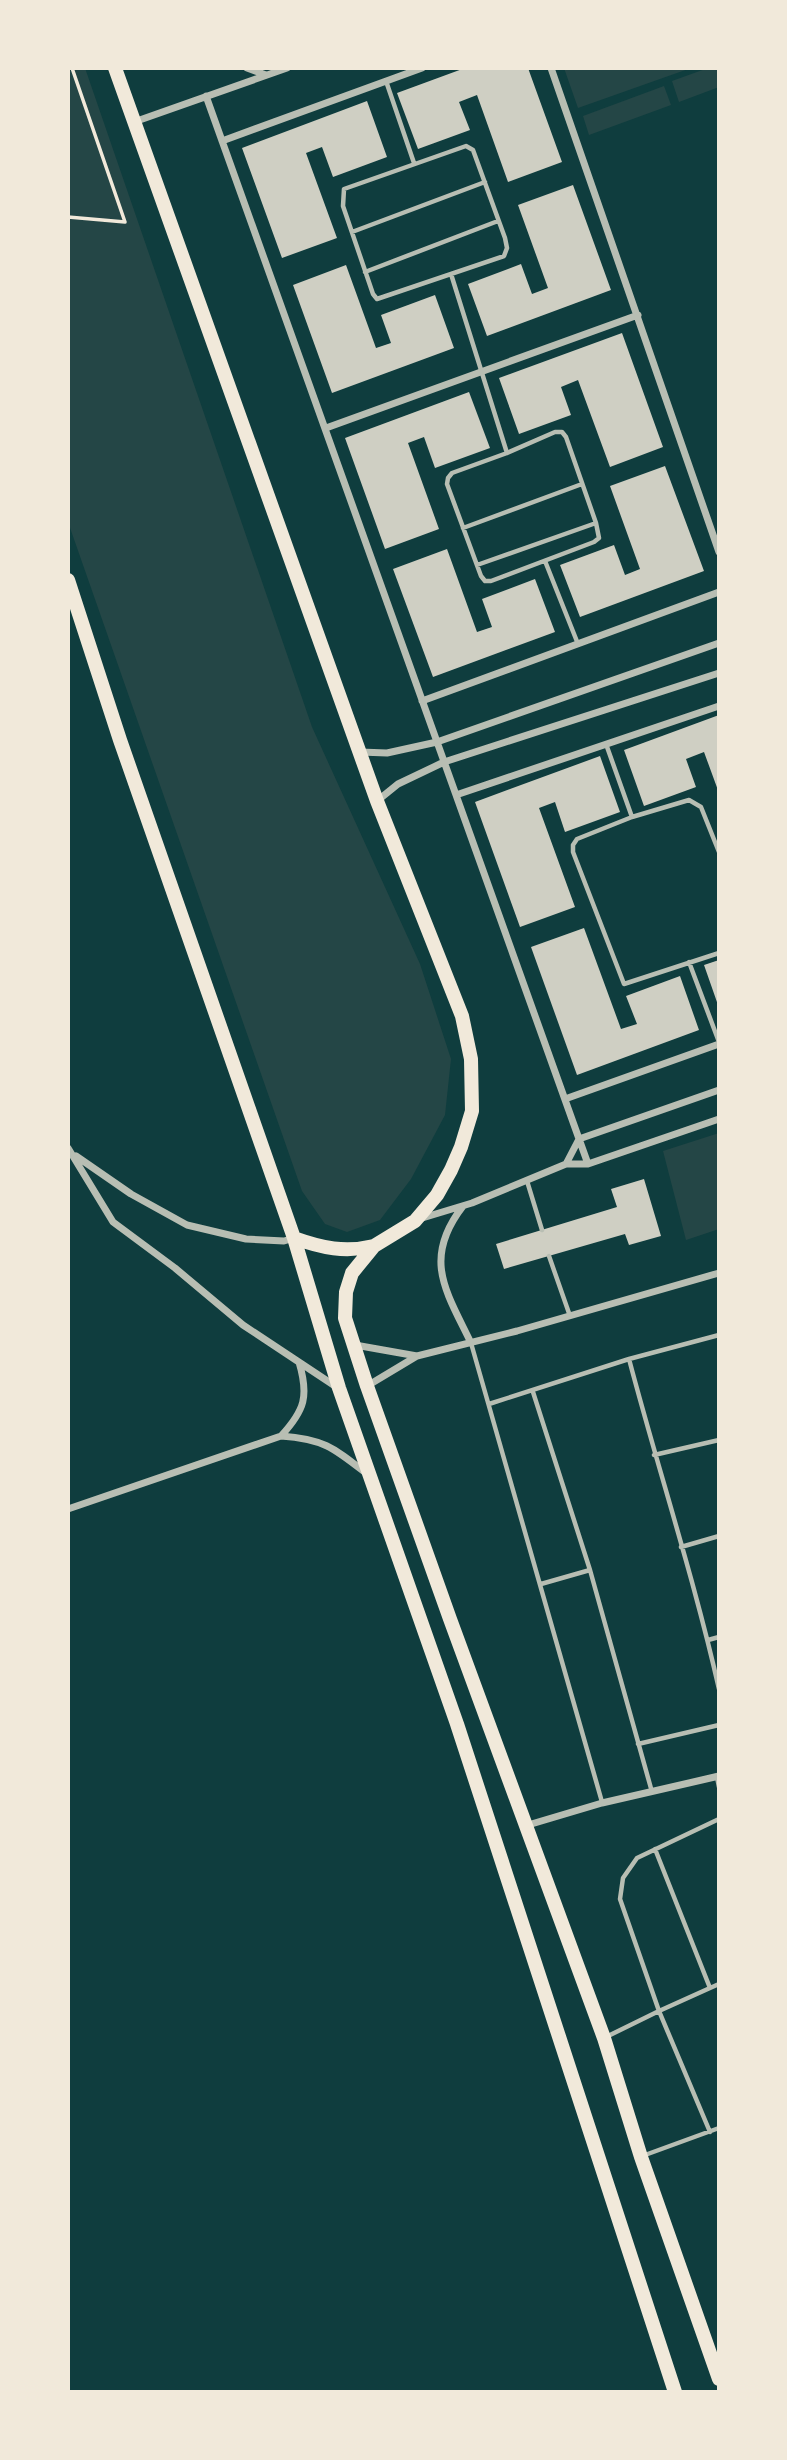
<svg xmlns="http://www.w3.org/2000/svg" width="787" height="2460" font-family="Jost,sans-serif">
<style>
.green{fill:#244646}
.building{fill:#cfcfc3}
.lines{fill:none;stroke-linecap:round;stroke-linejoin:round}
.path{stroke:#f1e9da;stroke-width:3.5}
.service{stroke:#b8beb3;stroke-width:4.5}
.minor{stroke:#b8beb3;stroke-width:7}
.trunk{stroke:#f1e9da;stroke-width:14}
</style>
<rect width="100%" height="100%" fill="#0f3d3e"/>
<path class="green" d="M68,68H85L312,727L420,964L451,1059L445,1115L411,1179L380,1220L347,1232L325,1224L302,1191L68,522Z
M564,68H691L578,108Z
M708,68H719V87L679,102L672,81Z
M664,86L671,105L589,135L583,116Z
M719,1133V1229L686,1240L663,1151Z"/>
<path class="building" d="M465,68H528L562,162L508,182L477,95L459,102L470,130L418,149L397,93Z
M367,101L387,157L333,177L322,147L306,153L337,238L282,258L242,148Z
M573,185L611,290L487,336L468,284L521,264L532,294L548,288L518,205Z
M346,265L376,348L391,343L381,315L435,295L454,348L332,393L293,285Z
M622,333L663,447L610,467L578,380L561,387L571,415L519,434L499,378Z
M469,392L490,448L435,468L424,437L408,443L439,529L385,549L345,438Z
M665,466L704,571L580,617L560,565L614,545L625,575L640,569L610,486Z
M447,549L477,632L492,627L482,599L535,579L555,632L433,677L393,569Z
M719,715V793L704,752L686,759L696,787L644,806L624,750Z
M600,756L620,812L565,832L555,802L539,808L575,907L520,927L475,802Z
M584,928L621,1029L637,1024L626,996L680,976L699,1030L577,1075L531,947Z
M719,960V1005H718L704,965Z
M644,1179L661,1236L629,1245L625,1234L504,1269L496,1244L617,1207L611,1189Z"/>
<g class="lines">
<path class="path" d="M68,217L125,222L72,68"/>
<path class="service" d="M386,81L414,163
M466,146L473,150L505,238L507,248L504,256L377,299L373,294L343,206L344,189Z
M352,232L485,182
M365,272L498,221
M451,274L507,453
M555,432H562L566,437L596,523L599,538L594,542L491,581H485L481,576L447,484L448,478L452,473L507,453Z
M463,528L582,484
M545,561L578,644
M477,565L596,523
M606,744L632,817
M719,852L701,807L689,800L632,817L577,839L573,845V852L624,984L719,953
M689,962L719,1042
M527,1181L542,1230
M549,1256L570,1316
M471,1343L602,1802
M629,1359C658,1469 694,1578 719,1689
M533,1392L590,1570L652,1792
M489,1404L629,1359L719,1335
M654,1455L719,1440
M681,1547L719,1536
M541,1584L590,1570
M708,1640L719,1637
M638,1744L719,1725
M717,1777L719,1787
M655,1849L710,1988L659,2011L620,1899L623,1878L637,1858L719,1819
M710,1988L719,1984
M608,2036L659,2011L710,2132
M645,2155L719,2128"/>
<path class="minor" d="M247,68L266,75
M551,68L719,552
M206,96L588,1164
M134,122L287,68
M222,141L422,68
M326,428L638,315
M422,701L719,592
M360,752L387,753L437,742L719,643
M456,795L719,706
M377,801L398,784L444,762L719,673
M565,1099L719,1044
M68,1148L113,1222L175,1268L243,1325L335,1386
M76,1156L131,1194L187,1225L246,1239L284,1241L294,1238
M566,1164L579,1139L719,1090
M463,1206C422,1259 446,1291 471,1343
M419,1219L472,1203L566,1164H588L719,1119
M355,1345L417,1356
M367,1386L417,1356L517,1331L719,1273
M281,1436C305,1410 309,1396 299,1362
M68,1509L281,1436C324,1439 334,1448 367,1474
M528,1825L602,1803L719,1776"/>
<path class="trunk" d="M115,68L377,801L462,1016L471,1059L472,1111L461,1147L451,1170L437,1195L415,1221L374,1246L352,1273L346,1292L345,1318L367,1386L450,1619L604,2038L641,2157L719,2379
M68,580L120,740L294,1238L339,1388L457,1724L675,2392
M294,1238C322,1248 345,1253 374,1246"/>
</g>
<rect width="787" height="2460" fill="none" stroke="#f1e9da" stroke-width="140"/>
</svg>
